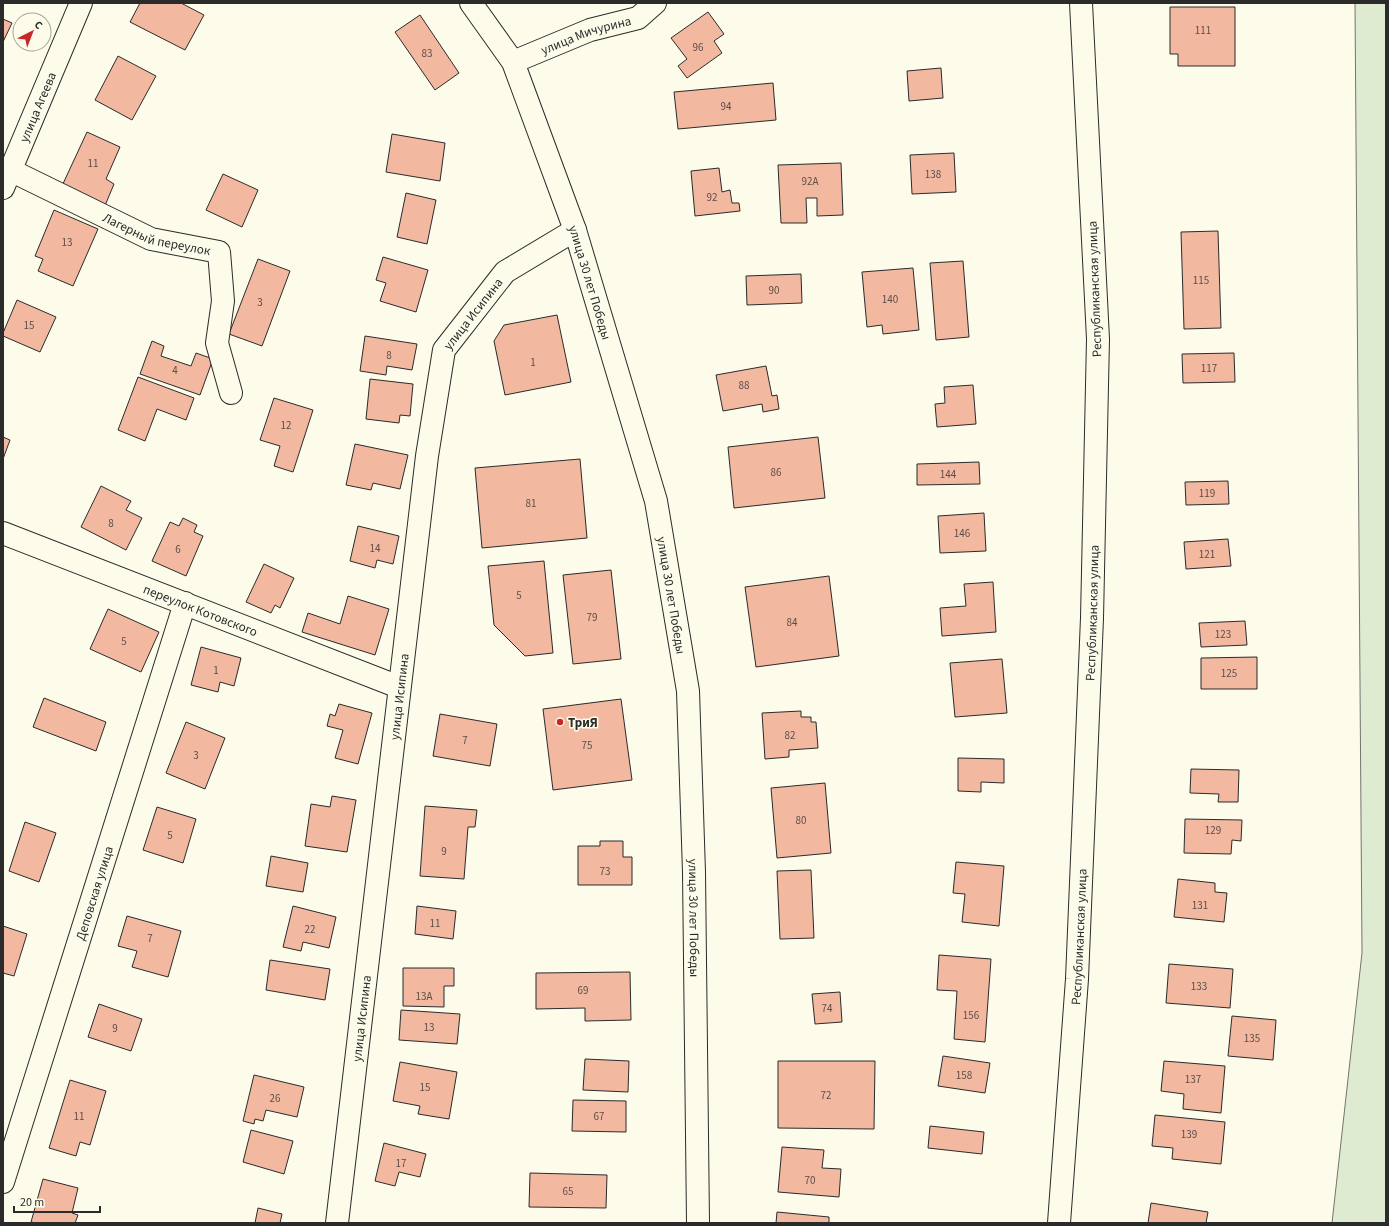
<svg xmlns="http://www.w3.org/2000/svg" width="1389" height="1226" font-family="'Source Sans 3',sans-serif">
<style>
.green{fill:#deebd1;stroke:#74746e}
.building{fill:#f2b8a0;stroke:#2b2b2b}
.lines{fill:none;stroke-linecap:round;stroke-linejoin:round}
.minor-casing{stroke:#2b2b2b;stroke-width:24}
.major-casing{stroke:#2b2b2b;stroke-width:24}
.minor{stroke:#fdfbea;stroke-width:22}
.major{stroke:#fdfbea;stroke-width:22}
.poi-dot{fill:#c62828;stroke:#fdfbea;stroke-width:1.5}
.labels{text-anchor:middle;stroke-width:3;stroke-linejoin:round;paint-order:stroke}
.number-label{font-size:11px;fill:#5d4e48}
.street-label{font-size:13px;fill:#2b2b2b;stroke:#fdfbea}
.poi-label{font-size:13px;font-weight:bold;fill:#2b2b2b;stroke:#fdfbea;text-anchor:start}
</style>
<rect width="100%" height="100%" fill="#fdfbea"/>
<path class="green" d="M1355,3H1386V1223H1332L1362,953Z"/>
<path class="building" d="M140,3H181L204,15L185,50L130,22Z
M1170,7H1235V66H1178V54H1170Z
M708,12L724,34L714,41L722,53L687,78L678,66L687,59L671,38Z
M420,15L459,73L435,90L395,32Z
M3,19L12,23L3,42Z
M118,56L156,76L132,120L95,100Z
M941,68L943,98L909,101L907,71Z
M773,83L776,120L678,129L674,92Z
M87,132L120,147L106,179L114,184L104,208L61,188Z
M392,134L445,143L440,181L386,172Z
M954,153L956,192L912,194L910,155Z
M841,163L843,215L817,216V198H806L807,223H781L778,165Z
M719,168L722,192L730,190L732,203H739L740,211L695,216L691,171Z
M223,174L258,190L242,227L206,210Z
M406,193L436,200L427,244L397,237Z
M54,210L98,229L73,286L38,271L43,259L35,256Z
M1218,231L1221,328L1184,329L1181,232Z
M383,257L428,270L416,312L380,301L386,283L376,280Z
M258,259L290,271L262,346L229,334Z
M963,261L969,337L936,340L930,263Z
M913,268L919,330L883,334L882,325L867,327L862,272Z
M801,274L802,303L747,305L746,276Z
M17,300L56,317L40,352L3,336V333Z
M557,315L571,382L505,395L494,341L504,325Z
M365,336L417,344L412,370L387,366L386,375L360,371Z
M152,341L164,346L161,356L191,366L196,353L213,359L200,395L140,374Z
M1234,353L1235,382L1183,383L1182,354Z
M766,366L772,396L777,395L779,409L763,412L762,404L723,411L716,375Z
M138,377L194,398L186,420L157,409L145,441L118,430Z
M370,379L413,384L410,416L400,415L399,423L366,419Z
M973,385L976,424L937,427L935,404L945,403L944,387Z
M274,398L313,410L293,472L274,466L280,446L260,440Z
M3,437L10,440L3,459Z
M818,437L825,498L734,508L728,447Z
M355,444L408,455L400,489L373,483L371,490L346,485Z
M580,459L587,538L482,548L475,468Z
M979,462L980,484L917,485V464Z
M1228,481L1229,504L1186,505L1185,482Z
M101,486L131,501L126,510L142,518L126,550L81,527Z
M984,513L986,551L940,553L938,516Z
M183,518L197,525L194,532L203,536L186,576L152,561L170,522L179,526Z
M358,526L399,536L393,564L377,560L375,568L350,561Z
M1228,539L1231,566L1186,569L1184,542Z
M544,561L553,653L525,656L494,625L488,566Z
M264,564L294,578L280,608L275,605L271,613L246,602Z
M611,570L621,659L573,664L563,575Z
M829,576L839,656L756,667L745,587Z
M993,582L996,632L942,636L940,608L966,606L964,584Z
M348,596L389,609L375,655L302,632L308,613L340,624Z
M108,609L159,632L141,672L90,649Z
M1245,621L1247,645L1201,647L1199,623Z
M201,647L241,658L234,686L220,682L218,692L191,685Z
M1257,657V689H1201V658Z
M1002,659L1007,713L955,717L950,663Z
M44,698L106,722L96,751L33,727Z
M621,699L632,780L553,790L543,709Z
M339,704L372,713L358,764L335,758L343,730L327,726L330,714L335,716Z
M801,711V717H811V722H816L818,748L789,750V757L765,759L762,713Z
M440,714L497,724L490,766L433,756Z
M186,722L225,738L205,789L166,773Z
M958,758L1004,759V783L981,782V792L958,791Z
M1191,769L1239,770L1238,802H1218L1219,794L1190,793Z
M825,783L831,853L777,858L771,788Z
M332,796L356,800L347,852L305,846L311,804L330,807Z
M425,806L477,810L475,827H468L464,879L420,876Z
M157,807L196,819L183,863L143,850Z
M1185,819L1242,820L1241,841L1232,840L1231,854L1184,853Z
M25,822L56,833L39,882L9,871Z
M600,841H623V857H632V885H578V846H600Z
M271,856L308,863L303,892L266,886Z
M956,862L1004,866L999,926L962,922L965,894L953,893Z
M811,870L814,938L780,939L777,871Z
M1178,879L1215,883V892L1227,893L1224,922L1174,917Z
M293,906L336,917L329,948L303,942L301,951L283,947Z
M417,906L456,911L453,939L415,934Z
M127,916L181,931L168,977L132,967L137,951L118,946Z
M3,926L27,934L14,976L3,973Z
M939,955L991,959L985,1042L954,1039L957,991L937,990Z
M270,960L330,969L325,1000L266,990Z
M1169,964L1233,969L1230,1008L1166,1003Z
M403,968H454V986H444V1007L403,1006Z
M630,972L631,1020L585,1021V1008L536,1009V973Z
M840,992L842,1022L815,1024L812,994Z
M99,1004L142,1019L131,1051L88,1037Z
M401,1010L460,1014L457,1044L399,1040Z
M1232,1016L1276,1020L1273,1060L1228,1056Z
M943,1056L990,1063L985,1093L938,1086Z
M585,1059L629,1061L628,1092L583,1090Z
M778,1061H875L874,1129L778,1128Z
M1164,1061L1225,1066L1221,1113L1183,1109L1184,1094L1161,1091Z
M400,1062L457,1072L449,1119L418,1114L420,1106L393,1101Z
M254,1075L304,1087L297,1117L266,1110L263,1121L255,1119L254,1124L243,1121Z
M70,1080L106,1091L90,1145L80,1142L76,1156L49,1148Z
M573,1100L626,1101V1132L572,1131Z
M1155,1115L1225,1122L1221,1164L1172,1159L1173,1148L1152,1146Z
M930,1126L984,1132L982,1154L928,1148Z
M251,1130L293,1141L284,1174L243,1162Z
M384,1143L426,1154L420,1177L399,1172L395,1186L375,1181Z
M782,1147L824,1150L822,1168L841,1169L839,1197L778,1192Z
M530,1173L607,1175L606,1208L529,1207Z
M43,1179L78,1188L72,1213L78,1215L75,1223H36L31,1222Z
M1151,1203L1208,1212L1206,1223H1148Z
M258,1208L282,1214L280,1223H255Z
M777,1212L829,1217V1223H776Z"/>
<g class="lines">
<defs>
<g id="minor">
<path id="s1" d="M513,62L590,30L638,18L655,3"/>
<path id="s2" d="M10,170L151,239L219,252L223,301L217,343L231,393"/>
<path id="s3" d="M3,188L81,3"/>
<path id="s4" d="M3,533L399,687"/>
<path id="s5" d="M3,1182L185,603"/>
<path id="s6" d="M337,1223L427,456L444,350L505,272L575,230"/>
<path id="s7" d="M1059,1223L1077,979L1092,618L1098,339L1081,3"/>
</g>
<g id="major">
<path id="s8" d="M471,3L513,62L575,230L656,501L688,691L694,872L698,1223"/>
</g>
</defs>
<use href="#minor" class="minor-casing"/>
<use href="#major" class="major-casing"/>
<use href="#minor" class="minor"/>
<use href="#major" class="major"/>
</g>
<circle class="poi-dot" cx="560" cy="722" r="4"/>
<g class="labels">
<g class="number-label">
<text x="1203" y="34">111</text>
<text x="698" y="51">96</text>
<text x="427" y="57">83</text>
<text x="726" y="110">94</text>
<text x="93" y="167">11</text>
<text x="933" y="178">138</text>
<text x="810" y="185">92А</text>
<text x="712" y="201">92</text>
<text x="67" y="246">13</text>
<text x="1201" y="284">115</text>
<text x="774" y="294">90</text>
<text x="890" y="303">140</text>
<text x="260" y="306">3</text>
<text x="29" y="329">15</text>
<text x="389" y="359">8</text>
<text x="533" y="366">1</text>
<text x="1209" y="372">117</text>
<text x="175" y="374">4</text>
<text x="744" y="389">88</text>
<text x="286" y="429">12</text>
<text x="776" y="476">86</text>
<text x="948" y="478">144</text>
<text x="1207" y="497">119</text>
<text x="531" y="507">81</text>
<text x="111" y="527">8</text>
<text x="962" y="537">146</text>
<text x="375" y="552">14</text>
<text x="178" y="553">6</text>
<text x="1207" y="558">121</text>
<text x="519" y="599">5</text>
<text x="592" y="621">79</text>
<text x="792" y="626">84</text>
<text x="1223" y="638">123</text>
<text x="124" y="645">5</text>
<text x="216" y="674">1</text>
<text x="1229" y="677">125</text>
<text x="790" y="739">82</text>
<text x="465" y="744">7</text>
<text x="587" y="749">75</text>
<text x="196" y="759">3</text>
<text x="801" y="824">80</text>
<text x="1213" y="834">129</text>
<text x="170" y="839">5</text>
<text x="444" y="855">9</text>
<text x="605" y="875">73</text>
<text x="1200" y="909">131</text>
<text x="435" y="927">11</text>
<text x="310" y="933">22</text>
<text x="150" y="942">7</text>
<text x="1199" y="990">133</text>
<text x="583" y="994">69</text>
<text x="424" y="1000">13А</text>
<text x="827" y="1012">74</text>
<text x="971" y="1019">156</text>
<text x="429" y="1031">13</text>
<text x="115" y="1032">9</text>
<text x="1252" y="1042">135</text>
<text x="964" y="1079">158</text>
<text x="1193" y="1083">137</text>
<text x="425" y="1091">15</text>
<text x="826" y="1099">72</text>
<text x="275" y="1102">26</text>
<text x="79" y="1120">11</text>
<text x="599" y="1120">67</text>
<text x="1189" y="1138">139</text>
<text x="401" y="1167">17</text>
<text x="810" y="1184">70</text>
<text x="568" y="1195">65</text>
</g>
<g class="street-label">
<text dy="5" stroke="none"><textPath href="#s1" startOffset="78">улица Мичурина</textPath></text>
<text dy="5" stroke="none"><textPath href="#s3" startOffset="88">улица Агеева</textPath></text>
<text dy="5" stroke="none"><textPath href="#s2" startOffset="161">Лагерный переулок</textPath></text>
<text dy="5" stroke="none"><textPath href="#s8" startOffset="306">улица 30 лет Победы</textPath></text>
<text transform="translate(1094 289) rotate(-92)" y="5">Республиканская улица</text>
<text dy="5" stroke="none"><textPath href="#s6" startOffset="926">улица Исипина</textPath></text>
<text dy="5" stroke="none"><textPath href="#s8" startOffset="630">улица 30 лет Победы</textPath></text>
<text dy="5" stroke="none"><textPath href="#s4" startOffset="212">переулок Котовского</textPath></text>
<text dy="5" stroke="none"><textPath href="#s7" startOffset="611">Республиканская улица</textPath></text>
<text dy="5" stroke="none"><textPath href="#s6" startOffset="530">улица Исипина</textPath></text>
<text dy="5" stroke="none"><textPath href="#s5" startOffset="303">Деповская улица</textPath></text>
<text dy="5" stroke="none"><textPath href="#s8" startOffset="954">улица 30 лет Победы</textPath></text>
<text dy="5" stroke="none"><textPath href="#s7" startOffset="287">Республиканская улица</textPath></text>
<text dy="5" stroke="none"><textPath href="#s6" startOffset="206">улица Исипина</textPath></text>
</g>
<g class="poi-label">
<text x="568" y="727">ТриЯ</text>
</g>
</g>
<rect width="1389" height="1226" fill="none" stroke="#2b2b2b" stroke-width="8"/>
<g transform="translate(32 32) rotate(42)"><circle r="19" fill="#fdfbea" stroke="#a9a89e"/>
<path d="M0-3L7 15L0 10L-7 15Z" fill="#c62828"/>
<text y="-6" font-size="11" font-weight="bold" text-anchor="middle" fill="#2b2b2b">С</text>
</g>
<path d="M14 1206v6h86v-6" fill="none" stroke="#2b2b2b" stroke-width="2"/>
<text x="20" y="1206" font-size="12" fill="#2b2b2b" stroke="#fdfbea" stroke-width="3" paint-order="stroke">20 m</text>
</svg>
